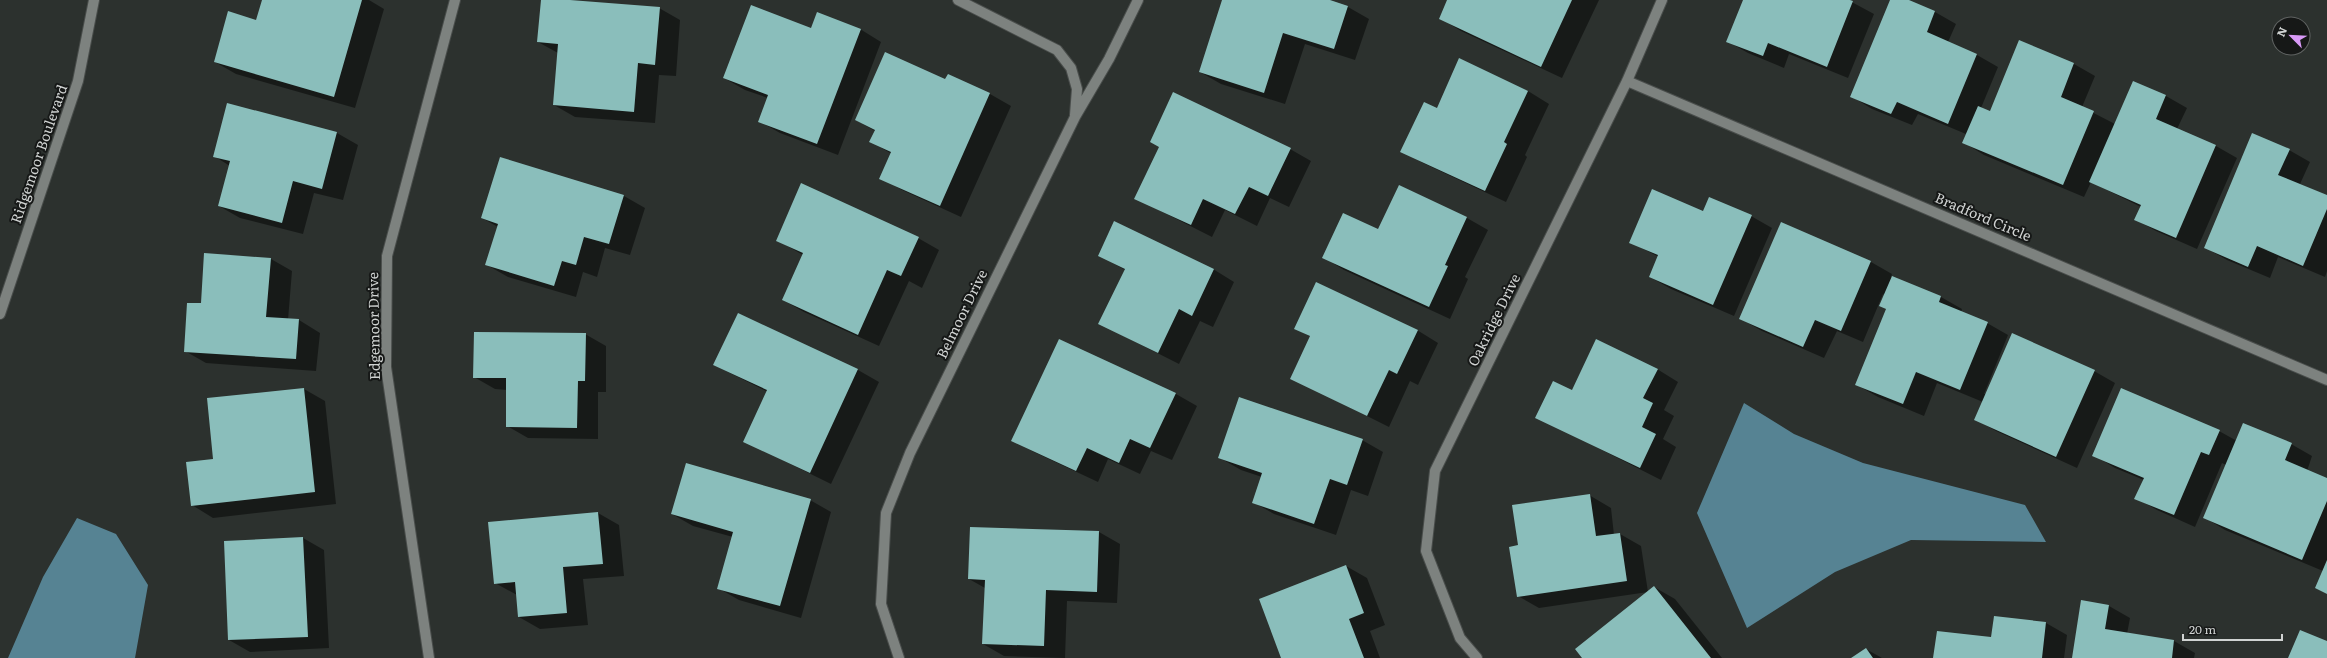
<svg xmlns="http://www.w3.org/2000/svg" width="2327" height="658" font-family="Literata,serif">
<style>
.water{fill:#568393}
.shadow{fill:#0007}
.building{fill:#8abebb}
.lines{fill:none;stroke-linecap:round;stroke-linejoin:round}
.minor-casing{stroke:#494d4b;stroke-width:12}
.minor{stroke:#7d827f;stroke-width:10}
.labels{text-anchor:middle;stroke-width:4;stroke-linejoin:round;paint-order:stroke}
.street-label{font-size:14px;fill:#d0d3d2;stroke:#161817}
</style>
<rect width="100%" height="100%" fill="#2c312e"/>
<path class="water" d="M1744,403L1794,434L1863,463L2025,505L2046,542L1911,540L1835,572L1747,628L1697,513Z
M77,518L116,534L148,585L135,658H8L43,577Z"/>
<path class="shadow" d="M263,0H369L384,9L355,108L236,74L215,62L257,21Z
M542,0L659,8L680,20L676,76L659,75L655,123L575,117L554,105L558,53L538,42Z
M1223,0H1327L1348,7L1369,19L1355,60L1305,44L1285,104L1221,84L1200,72Z
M1449,0H1599L1562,78L1461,31L1440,18Z
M1744,0H1848L1874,14L1848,78L1789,54L1784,68L1748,53L1727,41Z
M1891,0H1906L1935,12L1956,24L1948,42L1977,55L1998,67L1981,108L1990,112L2020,41L2074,64L2095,76L2082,107L2115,124L2134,82L2166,96L2187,108L2177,129L2216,146L2237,158L2197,249L2156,231L2135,219L2141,207L2091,182L2084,197L1984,155L1963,142L1966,134L1918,114L1912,125L1872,109L1851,96Z
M860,29L881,42L838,155L780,133L759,121L768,98L745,90L724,78L812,30Z
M946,81L990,94L1011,106L961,217L902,190L881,178L892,154L871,142L875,131L856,120Z
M1528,91L1549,104L1525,155L1527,157L1506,202L1423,163L1402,151L1437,110Z
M337,133L358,145L343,200L314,193L303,234L240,218L219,206L230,166L214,156Z
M1290,149L1311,161L1289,207L1270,198L1257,226L1225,210L1212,237L1135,198Z
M2289,150L2310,162L2300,184L2327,196V271L2325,277L2278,257L2270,278L2227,260L2206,248Z
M501,158L624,196L645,208L630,255L605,248L597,277L583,272L576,297L508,277L487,265L498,227L482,218Z
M1400,187L1467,218L1488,230L1465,277L1468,279L1450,319L1344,270L1323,257L1379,231Z
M1703,212L1751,216L1772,228L1734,316L1671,289L1650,277L1659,257L1630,242Z
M1782,223L1871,262L1892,274L1891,277L1941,297L1962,309L1961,312L1987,323L2008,335L1984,394L2094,371L2115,383L2077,468L1996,431L1975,419L1983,402L1937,383L1924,416L1878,397L1857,385L1887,310L1881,306L1885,295L1883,294L1863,342L1837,331L1824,358L1762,331L1741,319Z
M918,238L939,250L922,288L909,281L879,346L804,312L783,300L803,255L777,240Z
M1099,255L1213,269L1234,282L1213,327L1200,321L1179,364L1100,324L1125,270Z
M271,259L292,271L288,320H299L320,333L316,371L206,363L185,351L202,304Z
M738,314L858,370L879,382L831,484L744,441L768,392L714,365Z
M1295,328L1417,330L1438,343L1418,385L1410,381L1389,427L1291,378L1311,337Z
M585,334L606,346V392H598V439L528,438L507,426V390L495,389L474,377Z
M1059,340L1176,394L1197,406L1172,460L1151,451L1140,474L1108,459L1098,482L1034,452L1013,440Z
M1657,369L1678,382L1664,410L1674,416L1663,439L1676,447L1661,480L1537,417L1572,392Z
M304,389L325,401L336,504L213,518L192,505L214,460Z
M2219,431L2237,441L2291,444L2312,456L2307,471L2327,479V594L2316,588L2323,571L2225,530L2204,517L2226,465L2222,463L2195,527L2157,510L2136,498L2144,480L2115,468L2094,455Z
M1362,440L1383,452L1368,496L1351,490L1336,535L1274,514L1253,502L1262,477L1241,470L1220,458Z
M1589,495L1611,508L1614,535L1620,534L1641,546L1648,592L1654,587L1675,599L1722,658H1583L1648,592L1539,608L1518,596L1520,546Z
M810,500L831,512L801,618L739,600L718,588L733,537L693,526L672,514Z
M598,513L619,525L624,576L583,579L588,625L540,629L519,617L517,595L495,583Z
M1099,532L1120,544L1117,603L1067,601L1065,658L1004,656L983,644L985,588L969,579Z
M303,538L324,550L329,648L250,652L229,640Z
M1346,566L1367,578L1385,625L1370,631L1380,658H1282Z
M2081,602L2109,606L2130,618L2127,634L2174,641L2195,653L2194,658H2073Z
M1994,617L2046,623L2067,635L2064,658H1934L1991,638Z
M1866,649L1882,658H1852Z"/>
<path class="building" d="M262,0H362L334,97L214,62L228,11L256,20Z
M541,0H570L660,7L655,65L638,63L634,112L553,105L558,44L537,42Z
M1222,0H1330L1348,6L1334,49L1283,33L1264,93L1199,72Z
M1447,0H1572L1541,67L1439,19Z
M1743,0H1850L1853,1L1827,67L1768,43L1763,56L1726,42Z
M1890,0H1909L1935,11L1927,32L1977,54L1948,124L1897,102L1891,114L1850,97Z
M751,5L811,28L817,12L861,29L817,144L758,122L768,95L723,78Z
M2019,40L2074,63L2061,97L2094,111L2063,185L1962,143L1978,106L1990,111Z
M885,52L945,79L948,74L990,93L940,206L879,179L891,152L869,142L875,130L855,120Z
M1459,58L1528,91L1504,142L1507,144L1485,191L1400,152L1424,102L1437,108Z
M2133,81L2166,95L2156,119L2216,145L2176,238L2134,220L2141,205L2089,182Z
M1173,92L1291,148L1268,196L1249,187L1235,214L1203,199L1191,225L1134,199L1159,147L1150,142Z
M227,103L337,132L322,189L293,181L282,223L218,206L230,161L213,157Z
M2252,133L2290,149L2278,175L2327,195V209L2303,266L2257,246L2248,267L2204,248Z
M500,157L624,195L609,244L584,237L576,265L562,261L554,286L485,265L498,224L481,218Z
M801,183L919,237L901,276L887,270L858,335L782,300L803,253L776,241Z
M1399,185L1467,217L1445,265L1448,266L1429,307L1322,258L1343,213L1378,229Z
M1652,189L1703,211L1709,197L1752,215L1713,305L1649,277L1658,255L1629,243Z
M1114,221L1214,269L1192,316L1179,309L1158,353L1098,324L1125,269L1098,256Z
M1781,222L1871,261L1841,331L1815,320L1803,347L1739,319Z
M204,253L271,258L266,317L299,319L296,359L184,352L187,303H201Z
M1892,276L1941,296L1939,302L1988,322L1960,390L1916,372L1903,404L1855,385L1886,309L1879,306Z
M1316,282L1418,330L1397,374L1389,370L1367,416L1290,379L1310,336L1294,329Z
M738,313L858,369L810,473L743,442L767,390L713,365Z
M474,332L586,333L585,381H578L577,428L506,427V378H473Z
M2012,333L2095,370L2056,457L1974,420Z
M1059,339L1176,393L1150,448L1130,439L1119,463L1087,448L1076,471L1011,441Z
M1596,339L1658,369L1643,398L1653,403L1642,427L1656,434L1640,468L1535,418L1553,381L1572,390Z
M304,388L315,492L191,506L186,462L213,459L207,398Z
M2121,388L2220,430L2209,455L2201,452L2174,515L2134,499L2144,478L2092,456Z
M1239,397L1363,439L1347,485L1330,479L1314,524L1252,503L1262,473L1218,458Z
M2243,423L2292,443L2285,460L2327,478V501L2302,560L2203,518Z
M686,463L811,499L780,606L717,589L733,532L671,514Z
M1590,494L1596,536L1620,533L1627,581L1517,597L1509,547L1518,545L1512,505Z
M598,512L603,564L563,567L567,613L518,617L515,582L494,584L488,522Z
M970,527L1099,531L1097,592L1046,590L1044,646L982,644L985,580L968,579Z
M303,537L308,637L228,640L224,541Z
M2327,560V594L2315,588Z
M1346,565L1364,613L1349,619L1364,658H1281L1259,599Z
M1654,586L1711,658H1582L1575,649Z
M2081,600L2109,605L2105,629L2174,640L2172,658H2072Z
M1994,616L2046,622L2042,658H1933L1937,631L1991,637Z
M2300,630L2327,641V658H2288Z
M1866,648L1873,658H1851Z"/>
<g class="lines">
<defs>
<path id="minor" d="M958,0L1057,50L1071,68L1077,89L1075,115
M1627,81L2327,380
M0,314L78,81L94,0
M429,658L386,367L387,256L455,0
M899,658L881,604L886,513L910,453L1075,117L1109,59L1138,0
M1477,658L1460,638L1426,551L1435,471L1627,81L1662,0"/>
</defs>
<use href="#minor" class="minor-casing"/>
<use href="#minor" class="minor"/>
</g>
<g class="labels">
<g class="street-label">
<text transform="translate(39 154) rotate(-71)" y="5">Ridgemoor Boulevard</text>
<text transform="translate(1983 217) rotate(23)" y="5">Bradford Circle</text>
<text transform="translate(962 314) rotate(-64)" y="5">Belmoor Drive</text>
<text transform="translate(1494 320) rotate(-64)" y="5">Oakridge Drive</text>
<text transform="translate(374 326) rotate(-91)" y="5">Edgemoor Drive</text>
</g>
</g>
<g transform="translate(2291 36) rotate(294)"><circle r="19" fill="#161817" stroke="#606362"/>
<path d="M0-3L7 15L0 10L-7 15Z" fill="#d99af7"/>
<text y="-6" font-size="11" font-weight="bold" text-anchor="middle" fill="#d0d3d2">N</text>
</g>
<path d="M2183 634v6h99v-6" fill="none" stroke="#d0d3d2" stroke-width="2"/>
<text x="2189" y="634" font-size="12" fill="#d0d3d2" stroke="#161817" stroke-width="3" paint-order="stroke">20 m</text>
</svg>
